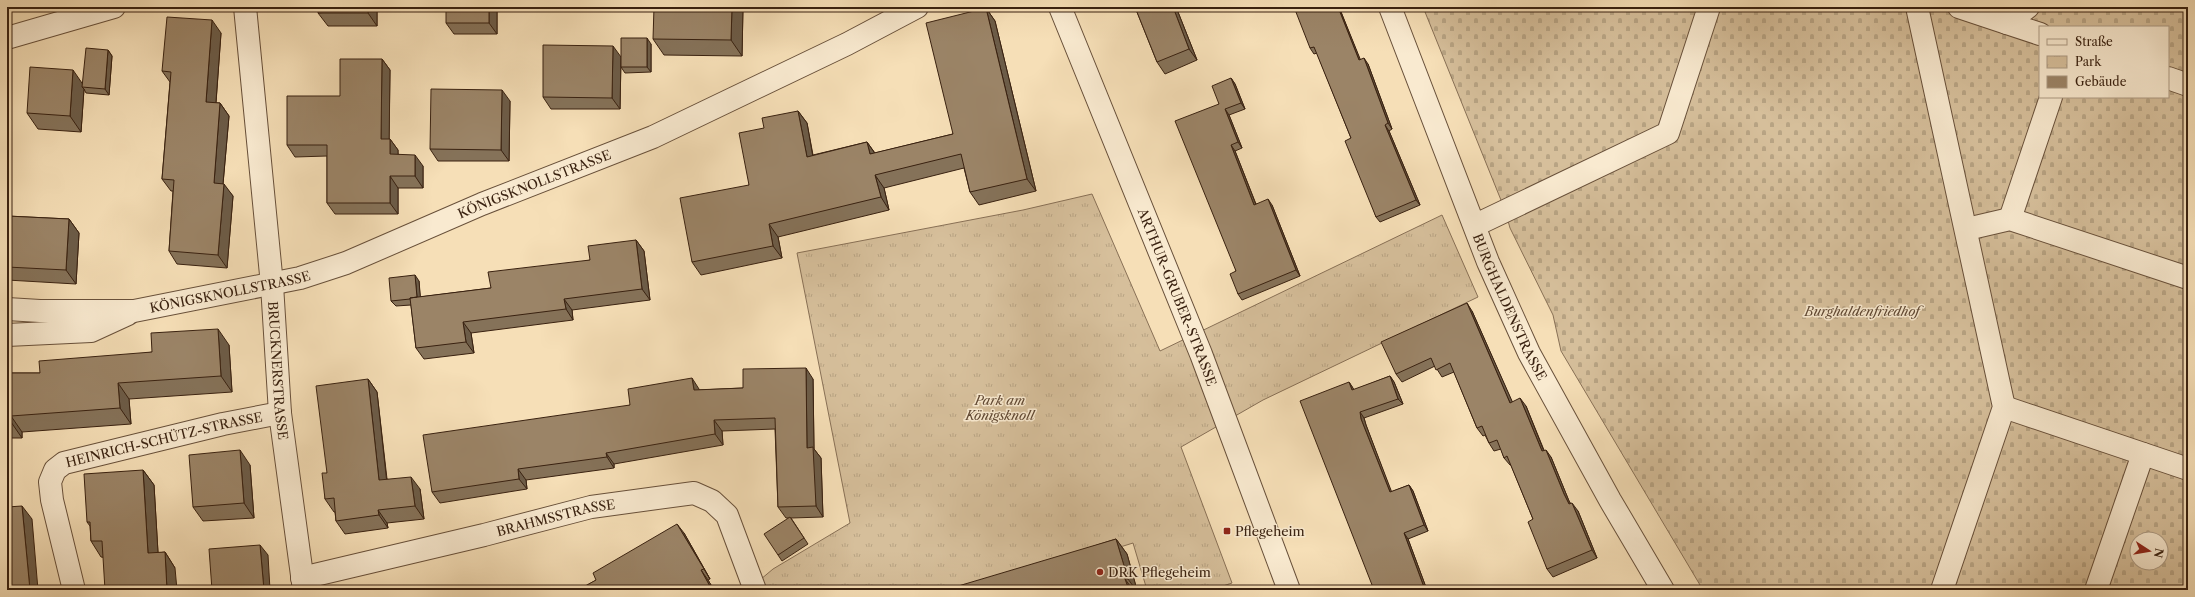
<svg xmlns="http://www.w3.org/2000/svg" width="2195" height="597" font-family="'Libre Caslon Text',serif">
<style>
.cemetery{fill:url(#cemetery-stones);stroke:#887056;fill-rule:evenodd}
.park{fill:url(#park-tufts);stroke:#887056}
.lines{fill:none;stroke-linecap:round;stroke-linejoin:round}
.minor-casing{stroke:#68503a;stroke-width:24}
.minor{stroke:#f9ead0;stroke-width:22}
.wall{fill:#857259;stroke:#392110}
.shaded-wall{fill:#6c5c48;stroke:#392110}
.building{fill:#9b8467;stroke:#392110}
.poi-dot{fill:#8f2418;stroke:#f9ead0;stroke-width:1.5}
.labels{text-anchor:middle;stroke-width:3;stroke-linejoin:round;paint-order:stroke}
.street-label{font-size:13px;fill:#392110;stroke:#f9ead0}
.park-label{font-size:13px;font-style:italic;fill:#604833;stroke:#f9ead0}
.poi-label{font-size:13px;fill:#392110;stroke:#f9ead0;text-anchor:start}
</style>
<defs>
<pattern id="cemetery-stones" width="16" height="16" patternUnits="userSpaceOnUse"><rect width="16" height="16" fill="#d6bf9b"/><path d="M2 7V4a2 2 0 0 1 4 0v3zM10 15v-3a2 2 0 0 1 4 0v3z" fill="#b8a484"/></pattern>
<pattern id="park-tufts" width="24" height="20" patternUnits="userSpaceOnUse"><rect width="24" height="20" fill="#d6bf9b"/><path d="M3 7l-1-3M5 7V3M7 7l1-3M15 17l-1-3M17 17v-4M19 17l1-3" fill="none" stroke="#b8a484"/></pattern>
</defs>
<rect width="100%" height="100%" fill="#f6dfb7"/>
<filter id="stains"><feTurbulence type="fractalNoise" baseFrequency=".005" numOctaves="4"/><feColorMatrix values="0 0 0 0 .2 0 0 0 0 .09 0 0 0 0 .02 0 0 0 .5 -.17"/></filter>
<radialGradient id="worn" r=".72"><stop offset=".6" stop-color="#630" stop-opacity="0"/><stop offset="1" stop-color="#630" stop-opacity=".3"/></radialGradient>
<path class="cemetery" d="M1423,7H2188V590H1703L1561,351L1553,315L1510,228L1505,210ZM2040,27H2168V97H2040ZM2137,539H2161V563H2137Z"/>
<path class="park" d="M1092,194L1160,351L1442,215L1478,297L1263,400L1181,447L1232,583L1212,590H1147L1133,543L983,590H748L773,569L850,523L797,253L1023,210Z"/>
<g class="lines">
<defs>
<g id="minor">
<path id="s1" d="M245,7L272,285L280,413L304,590"/>
<path id="s2" d="M1060,7L1201,354L1289,590"/>
<path id="s3" d="M1390,7L1488,262L1529,353L1610,500L1663,590"/>
<path d="M1917,7L2004,407L1942,590"/>
<path d="M1959,7L2007,23L2028,7"/>
<path d="M2007,23L2040,34"/>
<path d="M7,38L114,7"/>
<path d="M2168,78L2188,85"/>
<path d="M2010,219L2051,97"/>
<path d="M1482,222L1668,133L1709,7"/>
<path d="M1967,229L2010,219L2188,278"/>
<path id="s4" d="M7,309L40,311H134L300,278L346,263L482,204L653,137L847,44L917,7"/>
<path d="M7,335L91,331L128,314"/>
<path d="M2004,407L2188,469"/>
<path id="s5" d="M302,578L484,535L591,507L694,493L712,501L727,515L755,590"/>
<path id="s6" d="M74,590L52,500L50,482L55,470L64,463L223,424L280,413"/>
<path d="M2096,590L2143,454"/>
</g>
</defs>
<use href="#minor" class="minor-casing"/>
<use href="#minor" class="minor"/>
</g>
<path class="wall" d="M377,7V26H328L318,13Z
M497,7V34H454L446,23Z
M743,7L742,56L664,55L653,39Z
M781,7H829V11L783,10Z
M1135,7H1176L1197,60L1165,74L1157,62Z
M1339,7L1360,60L1368,64L1392,129L1389,131L1420,205L1380,222L1376,217L1351,138L1317,53L1314,54L1310,48Z
M986,8L995,21L1036,191L979,205L970,192L964,168L884,188L889,210L778,237L782,258L701,275L692,262L749,185L764,128L798,111L807,123L813,155L867,142L875,153L953,134Z
M221,33L216,103H220L229,116L223,184L233,196L227,268L177,264L169,251L173,191H171L162,179L170,82L162,71Z
M651,44V72L625,73L621,67Z
M108,50L112,56L109,95L86,93L84,89L81,132L38,129L27,113L82,84Z
M621,57L620,109H551L543,97Z
M382,59L390,70L389,139H390L398,150V154L423,166V188H398V214H335L327,203V156L295,157L287,145L340,96Z
M1231,78L1235,84L1245,109L1229,115L1242,148L1235,151L1256,204L1272,205L1300,276L1242,300L1238,294L1236,271L1219,104Z
M510,101L509,161H438L430,149Z
M7,216L69,219L79,233L76,284L7,280Z
M636,240L644,251L650,300L572,310L573,320L471,333L474,353L424,359L416,348L411,305L396,306L391,301L419,281L420,297L491,288L590,260Z
M1472,311L1512,402L1526,406L1544,450L1551,457L1569,501L1571,504L1578,511L1597,558L1553,577L1547,569L1533,519L1511,465H1510L1504,458L1501,449L1494,451L1489,443L1485,435L1483,436L1477,428L1454,372L1442,377L1435,366L1402,382L1396,374Z
M229,345L232,392L129,399L131,424L22,432V438H7V373H40L152,352Z
M1390,376L1394,382L1403,404L1364,418L1366,425L1391,492L1409,485L1413,491L1428,531L1408,539L1427,590H1374L1349,382L1354,390Z
M368,379L377,392L387,479L420,489L424,519L387,523L388,528L345,534L336,521L335,512H334L325,499L327,473Z
M813,379L814,449L821,458L823,517L791,518L808,544L782,561L778,555L789,518H786L778,507L775,429L722,431L723,445L614,464V468L526,480L527,489L440,503L432,492L630,405L699,389V390L743,388Z
M250,465L254,518L203,521L193,507Z
M143,470L154,485L158,553L165,552L175,568L101,557L91,541L90,526L87,522Z
M684,533L710,579L708,580L714,590H578Z
M1116,539L1127,554L1137,590H956Z"/>
<path class="shaded-wall" d="M368,7H377V26L368,13Z
M489,7H497V34L489,23Z
M732,7H743L742,56L731,40Z
M1173,7H1176L1197,60L1189,49Z
M1338,7H1339L1363,66L1359,60Z
M986,8L995,21L1036,191L1027,179Z
M212,20L221,33L215,115L206,102Z
M647,38L651,44V72L647,67Z
M613,46L621,57L620,109L612,98Z
M108,50L112,56L109,95L105,89Z
M1364,58L1368,64L1392,129L1388,123Z
M382,59L390,70L389,150L381,139Z
M73,70L84,86L82,87L84,89L81,132L70,116Z
M1231,78L1235,84L1245,109L1241,103Z
M502,90L510,101L509,161L501,150Z
M220,103L229,116L222,195L214,183Z
M1225,109L1229,115L1242,148L1238,142Z
M798,111L807,123L815,169L807,157Z
M1385,125L1389,131L1420,205L1416,200Z
M390,139L398,150V166L390,154Z
M867,142L876,155L870,154Z
M1231,145L1235,151L1258,210L1254,205Z
M415,155L423,166V188L415,176Z
M875,175L884,188L889,210L881,197Z
M390,176L398,188V214L390,203Z
M224,184L233,196L227,268L218,255Z
M1268,199L1272,205L1300,276L1296,270Z
M69,219L79,233L76,284L66,270Z
M769,224L778,237L782,258L773,246Z
M636,240L644,251L650,300L642,289Z
M415,275L419,281L421,304L417,298Z
M564,299L572,310L573,320L566,309Z
M1467,303L1472,311L1516,410L1510,403Z
M463,322L471,333L474,353L466,342Z
M218,329L229,345L232,392L221,376Z
M806,368L813,379L814,449L821,458L823,517L816,506L807,448Z
M1390,376L1394,382L1403,404L1398,399Z
M692,378L699,389L701,401L694,390Z
M368,379L377,392L388,493L379,480Z
M1349,382L1353,388L1356,396L1352,390Z
M118,383L129,399L131,424L120,408Z
M1520,398L1526,406L1547,459L1542,451Z
M1360,412L1364,418L1366,425L1394,498L1390,492L1361,419Z
M11,416L22,432V438L11,422Z
M714,420L722,431L723,445L715,434Z
M240,450L250,465L254,518L244,503Z
M1546,450L1551,457L1569,501L1575,512L1569,504L1564,494Z
M606,453L614,464V468L607,457Z
M518,469L526,480L527,489L519,479Z
M143,470L154,485L159,569L148,553Z
M411,477L420,489L424,519L415,506Z
M1409,485L1413,491L1428,531L1424,525Z
M1572,503L1578,511L1597,558L1592,550Z
M22,506L32,519L38,590H30Z
M378,510L387,523L388,528L379,515Z
M677,524L684,533L710,579Z
M1404,533L1408,539L1427,590H1425Z
M1116,539L1127,554L1137,590H1136L1128,579Z
M260,545L268,555L270,590H264Z
M165,552L175,568L177,590H167Z
M701,570L708,580L714,590H712Z
M1125,579L1133,590H1129Z"/>
<path class="building" d="M318,7H368V13H318Z
M446,7H489V23H446Z
M654,7H732L731,40L653,39Z
M1135,7H1173L1189,49L1157,62Z
M1294,7H1338L1359,60L1364,58L1388,123L1385,125L1416,200L1376,217L1345,141L1351,138L1314,47L1310,48Z
M986,8L1027,179L970,192L961,154L875,175L881,197L769,224L773,246L692,262L680,198L749,185L739,133L764,128L762,118L798,111L807,157L867,142L870,154L953,134L926,23Z
M167,17L212,20L206,102L220,103L214,183L224,184L218,255L169,251L174,180L162,179L171,72L162,71Z
M621,38H647V67H621Z
M543,45L613,46L612,98L543,97Z
M86,48L108,50L105,89L82,87Z
M340,59H382L381,139H390V154L415,155V176H390V203H327V145H287V96H340Z
M30,67L73,70L70,116L27,113Z
M1231,78L1241,103L1225,109L1238,142L1231,145L1254,205L1268,199L1296,270L1238,294L1230,274L1236,271L1175,121L1219,104L1212,86Z
M431,89L502,90L501,150L430,149Z
M7,216L69,219L66,270L7,267Z
M636,240L642,289L564,299L566,309L463,322L466,342L416,348L410,298L491,288L488,272L590,260L588,246Z
M415,275L417,297L410,298V299L391,301L389,278Z
M1467,303L1510,403L1520,398L1542,451L1546,450L1564,494L1569,504L1572,503L1592,550L1547,569L1528,522L1533,519L1507,456L1504,458L1497,440L1489,443L1482,426L1477,428L1450,363L1436,370L1431,358L1396,374L1381,342Z
M218,329L221,376L118,383L120,408L11,416V422H7V373H40L39,361L152,352L151,333Z
M806,368L807,448L813,447L816,506L778,507L775,418L714,420L715,434L606,453L607,457L518,469L519,479L432,492L423,435L630,405L628,389L692,378L694,390L743,388V369Z
M1390,376L1398,399L1360,412L1361,419L1390,492L1409,485L1424,525L1404,533L1425,590H1374L1300,401L1349,382L1352,390Z
M368,379L379,480L411,477L415,506L378,510L379,515L336,521L334,498L325,499L322,473H327L316,386Z
M240,450L244,503L193,507L189,455Z
M143,470L148,553L165,552L167,590H105L102,541H91L90,522H87L84,474Z
M22,506L30,590H7V507Z
M790,517L804,538L778,555L764,534Z
M677,524L704,569L701,570L712,590H678L675,586L668,590H578L596,580L593,573Z
M1116,539L1128,579H1125L1129,590H956L955,587Z
M260,545L264,590H212L209,549Z"/>
<g class="poi-dot">
<rect x="1223" y="527" width="8" height="8" rx="2"/>
<circle cx="1100" cy="572" r="4"/>
</g>
<g class="labels">
<g class="street-label">
<text dy="5" stroke="none"><textPath href="#s4" startOffset="549">KÖNIGSKNOLLSTRASSE</textPath></text>
<text dy="5" stroke="none"><textPath href="#s4" startOffset="225">KÖNIGSKNOLLSTRASSE</textPath></text>
<text dy="5" stroke="none"><textPath href="#s2" startOffset="313">ARTHUR-GRUBER-STRASSE</textPath></text>
<text dy="5" stroke="none"><textPath href="#s3" startOffset="323">BURGHALDENSTRASSE</textPath></text>
<text dy="5" stroke="none"><textPath href="#s1" startOffset="365">BRUCKNERSTRASSE</textPath></text>
<text dy="5" stroke="none"><textPath href="#s6" startOffset="238">HEINRICH-SCHÜTZ-STRASSE</textPath></text>
<text dy="5" stroke="none"><textPath href="#s5" startOffset="261">BRAHMSSTRASSE</textPath></text>
</g>
<g class="park-label">
<text x="1862" y="316">Burghaldenfriedhof</text>
<text x="1000" y="405">Park am<tspan x="1000" dy="15">Königsknoll</tspan></text>
</g>
<g class="poi-label">
<text x="1235" y="536">Pflegeheim</text>
<text x="1108" y="577">DRK Pflegeheim</text>
</g>
</g>
<rect width="2195" height="597" fill="none" stroke="#f6dfb7" stroke-width="24"/>
<rect x="8" y="8" width="2179" height="581" fill="none" stroke="#392110" stroke-width="2"/>
<rect x="12" y="12" width="2171" height="573" fill="none" stroke="#392110"/>
<rect x="2039" y="26" width="130" height="72" fill="#f9ead0" stroke="#ac9a83"/>
<rect x="2047" y="39" width="20" height="6" fill="#f9ead0" stroke="#ac9a83"/>
<text x="2075" y="46" font-size="12" fill="#392110">Straße</text>
<rect x="2047" y="56" width="20" height="12" fill="url(#park-tufts)" stroke="#ac9a83"/>
<text x="2075" y="66" font-size="12" fill="#392110">Park</text>
<rect x="2047" y="76" width="20" height="12" fill="#9b8467" stroke="#ac9a83"/>
<text x="2075" y="86" font-size="12" fill="#392110">Gebäude</text>
<g transform="translate(2149 551) rotate(102)"><circle r="19" fill="#f9ead0" stroke="#ac9a83"/>
<path d="M0-3L7 15L0 10L-7 15Z" fill="#8f2418"/>
<text y="-6" font-size="11" font-weight="bold" text-anchor="middle" fill="#392110">N</text>
</g>
<rect width="100%" height="100%" filter="url(#stains)"/>
<rect width="100%" height="100%" fill="url(#worn)"/>
</svg>
